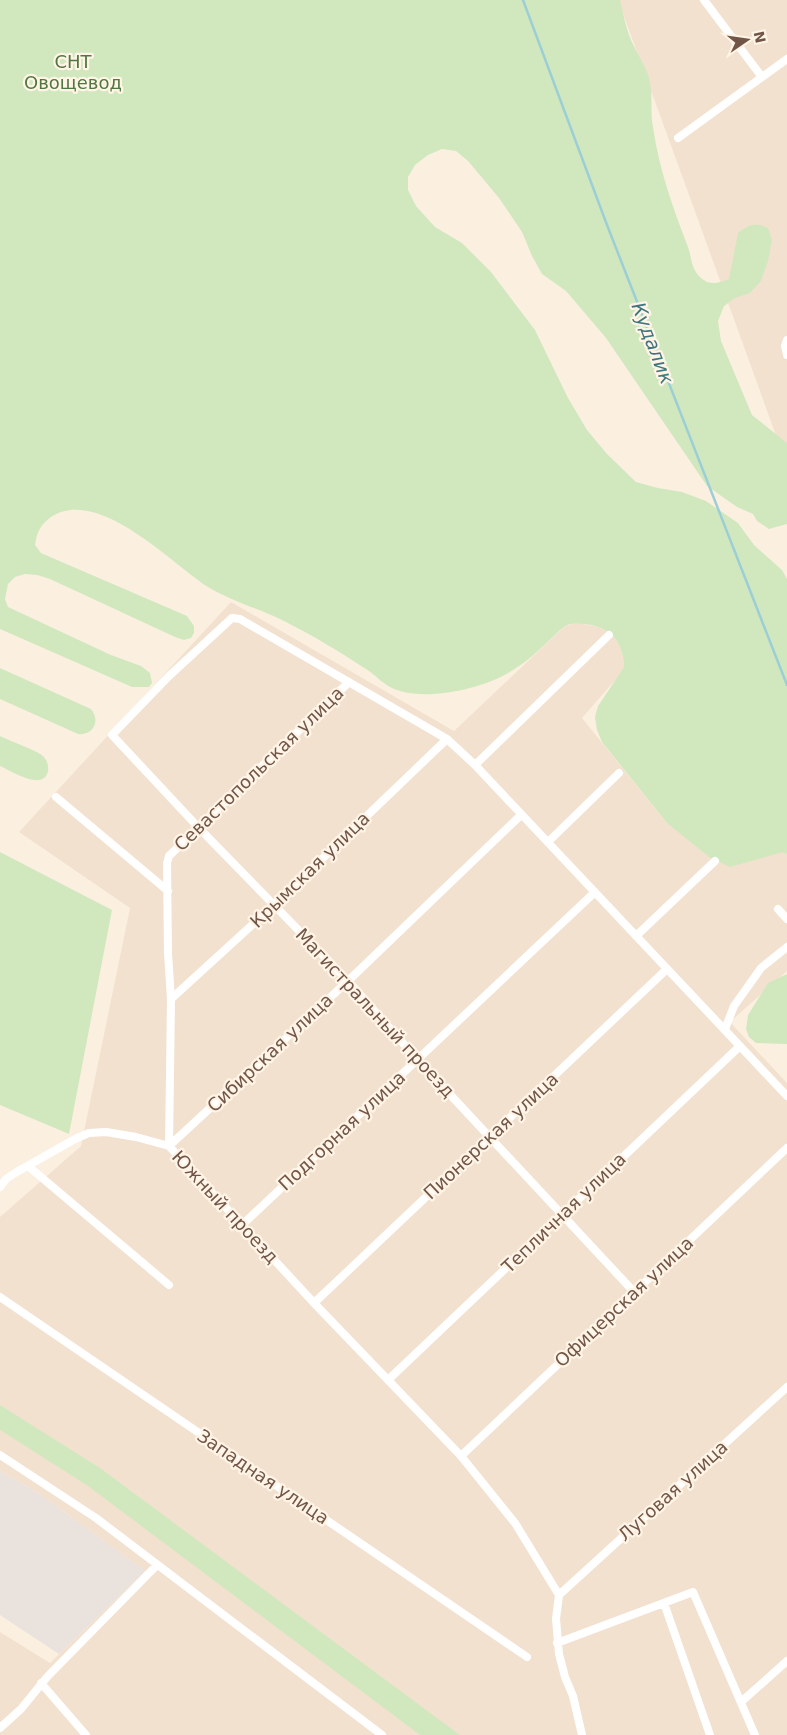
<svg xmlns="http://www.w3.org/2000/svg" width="787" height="1735" font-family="'DejaVu Sans',sans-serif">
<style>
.residential{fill:#f3e1cf}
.industrial{fill:#eae2dc}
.green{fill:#d1e8bf}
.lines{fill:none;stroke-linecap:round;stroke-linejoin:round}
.stream{stroke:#9cced6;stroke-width:2.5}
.minor{stroke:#fff;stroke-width:8}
.labels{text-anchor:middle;stroke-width:4.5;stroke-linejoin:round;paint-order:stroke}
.park-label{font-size:18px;fill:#527841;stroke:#fff4e6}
.street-label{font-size:18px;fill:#715648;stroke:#fff4e6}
.water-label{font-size:19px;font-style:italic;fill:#3f757e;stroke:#fff4e6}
</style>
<rect width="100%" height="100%" fill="#fbf0e0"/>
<path class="residential" d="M618,0H787V466L697,217Z
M231,602L454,731L565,626L576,623L605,628L615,638L621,647L624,667L617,678L582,718L667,823L753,859L783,851L787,854V971L730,1022L787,1083V1735H0V1632L50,1663L145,1571L38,1493L0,1471V1217L81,1146L130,908L19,832Z"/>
<path class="industrial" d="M0,1471L38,1493L145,1571L59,1654L0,1615Z"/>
<path class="green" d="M0,0H620C623,13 626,28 631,40C637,54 647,67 650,82C653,97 650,112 653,127C659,169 673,208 688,247C692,259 691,269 701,278C710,286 719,283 729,279L738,233C748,225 755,222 768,228L772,240L768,261L761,281L750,293L735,298L724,306L718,321L721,341L752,415L787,443V524L769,529L757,521L753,514L737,507L707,486L606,338L566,291L542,274L532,256L522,232L499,198L468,161L456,151L442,149L428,155L415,165L408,177V190L416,206L435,227L462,243L491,272L535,330L568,398L587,430L607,454L636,482L658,488L682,492L706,501L738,523L754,545L782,570L787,579V854L783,852L730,867L709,857L667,823L602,742L597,730L595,717L598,706L624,667C623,640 610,626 583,624C577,623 570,623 565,626C562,628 559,631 556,634C544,645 531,659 516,668C488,688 422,704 390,687C381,682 374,674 366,669C340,652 312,635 284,621C260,609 231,601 208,587C172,564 98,486 51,517C40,525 37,532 35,545L41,553L187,616L194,626V633L191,638L184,640L175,637L50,579L37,575L25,574L15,577L8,584L5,599L8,607L111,655L141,666L150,673L152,683L149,687H132L0,629Z
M0,668L91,709C101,721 93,736 78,734L0,699Z
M0,736C10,741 36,750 43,756C47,760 49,766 48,771C44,792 11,771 0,766Z
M0,852L112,910L69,1134L0,1105Z
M787,974V1044L756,1043L749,1037L746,1029L748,1015L768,983Z
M0,1405L100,1468L460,1735H420L88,1486L0,1430Z"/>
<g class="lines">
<path class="stream" d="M523,0L607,225L787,685"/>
<path class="minor" d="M704,0L762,77
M678,138L787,59
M787,340L785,346L787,355
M349,682L169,856L167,863L168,953L171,999L169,1146L314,1303L461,1456L515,1523L559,1595
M475,765L609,635
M56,797L168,891
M548,842L619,773
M778,909L787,919
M636,936L715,861
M171,999L274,905L447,739
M725,1029L734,1006L761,968L787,947
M28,1166L169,1285
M0,1187L6,1179L15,1173L75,1139L89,1133L106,1132L136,1137L169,1146L348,981L521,815
M241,1226L595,892
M635,1293L417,1059L348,981L198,827L112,735L169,676L232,618L240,619L447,739L475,765L787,1096
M0,1297L527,1657
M314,1303L667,969
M388,1380L740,1046
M0,1455L96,1518L382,1735
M461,1456L787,1148
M559,1595L787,1387
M559,1595L556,1619L559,1654L565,1677L573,1696L582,1735
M664,1603L710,1735
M557,1643L693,1592L755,1735
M41,1683L86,1735
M741,1702L787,1661
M0,1728L21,1709L47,1677L157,1565"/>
</g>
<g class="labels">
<g class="park-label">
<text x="73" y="68">СНТ<tspan x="73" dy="21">Овощевод</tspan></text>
</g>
<g class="street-label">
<text transform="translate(259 769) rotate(-44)" y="6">Севастопольская улица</text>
<text transform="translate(310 870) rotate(-44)" y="6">Крымская улица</text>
<text transform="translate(375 1013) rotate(47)" y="6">Магистральный проезд</text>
<text transform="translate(270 1053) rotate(-43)" y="6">Сибирская улица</text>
<text transform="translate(342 1131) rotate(-43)" y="6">Подгорная улица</text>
<text transform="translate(491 1136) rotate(-43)" y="6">Пионерская улица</text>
<text transform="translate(225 1207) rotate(47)" y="6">Южный проезд</text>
<text transform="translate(564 1213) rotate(-44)" y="6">Тепличная улица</text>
<text transform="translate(624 1302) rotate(-43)" y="6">Офицерская улица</text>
<text transform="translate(263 1477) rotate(34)" y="6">Западная улица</text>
<text transform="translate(673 1491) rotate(-42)" y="6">Луговая улица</text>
</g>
<g class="water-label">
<text transform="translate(653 343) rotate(69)" y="7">Кудалик</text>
</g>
</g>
<g transform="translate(747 40) rotate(77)" stroke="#fff4e6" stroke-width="4" paint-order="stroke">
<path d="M0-4L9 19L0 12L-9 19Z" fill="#715648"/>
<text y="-8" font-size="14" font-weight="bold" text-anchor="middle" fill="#715648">N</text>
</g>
</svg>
